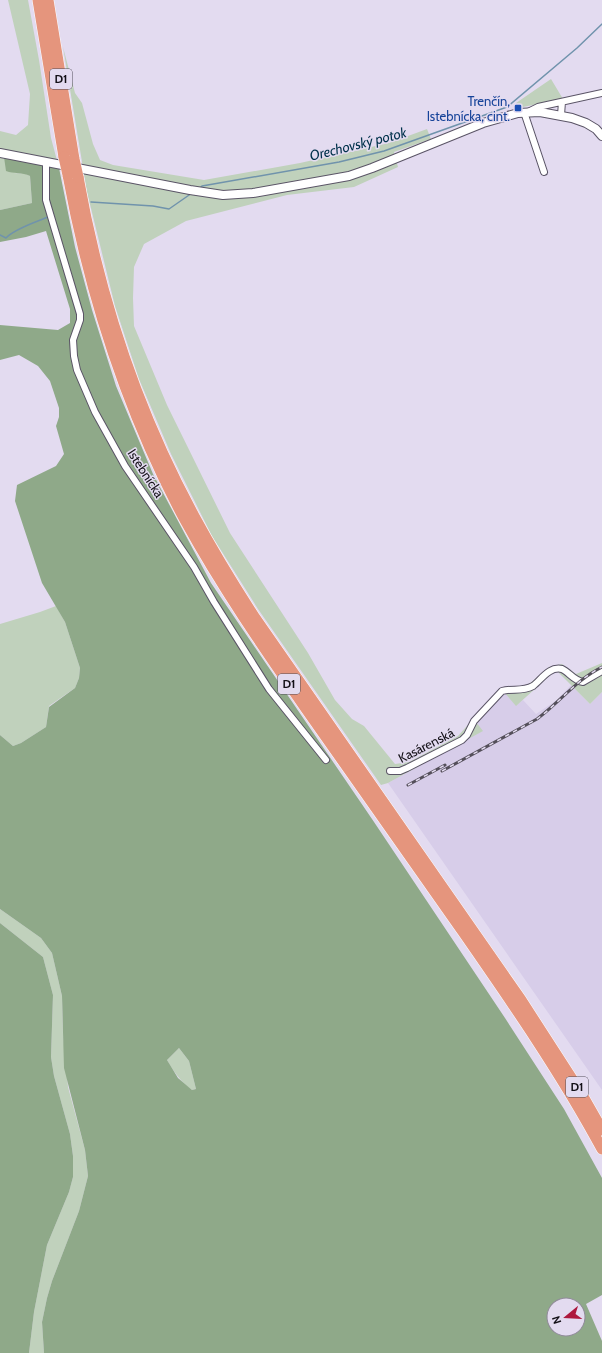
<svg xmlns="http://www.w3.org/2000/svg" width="602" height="1353" font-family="Cabin,sans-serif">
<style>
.built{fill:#d7cde9}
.green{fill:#c0d1bc}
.forest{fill:#8fa989;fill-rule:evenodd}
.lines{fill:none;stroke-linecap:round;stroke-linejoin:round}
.stream{stroke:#7093ac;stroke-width:1.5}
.minor-casing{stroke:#5a5466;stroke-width:8}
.tertiary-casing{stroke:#5a5466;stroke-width:10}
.motorway-casing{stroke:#fff;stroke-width:12}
.minor{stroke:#fff;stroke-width:6}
.tertiary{stroke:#fff;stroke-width:8}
.motorway{stroke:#e5957d;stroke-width:11}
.rail-casing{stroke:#544f5a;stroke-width:3}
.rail{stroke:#e3dbf0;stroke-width:1.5;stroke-dasharray:4.5;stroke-linecap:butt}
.motorway-bridge-casing{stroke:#fff;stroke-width:12;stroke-linecap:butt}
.motorway-bridge{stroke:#e5957d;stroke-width:11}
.transit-dot{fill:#1a4fb4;stroke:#e3dbf0;stroke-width:1.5}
.labels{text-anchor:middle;stroke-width:3;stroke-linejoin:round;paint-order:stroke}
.shield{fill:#e3dbf0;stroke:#514d58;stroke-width:1}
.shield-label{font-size:12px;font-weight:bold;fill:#131017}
.transit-label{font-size:13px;fill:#164399;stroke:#e3dbf0;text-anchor:end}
.street-label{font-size:13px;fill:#131017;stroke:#e3dbf0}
.water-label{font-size:14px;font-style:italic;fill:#00314b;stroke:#e3dbf0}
</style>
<rect width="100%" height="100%" fill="#e3dbf0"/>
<path class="built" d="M571,685L590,704L602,692V1090L388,783L482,731L476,722L504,692L516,705L523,700L536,714L557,700Z"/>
<path class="green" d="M8,0H28L39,60L51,138L59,168L13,174L24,173L30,176L32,203L0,210V131L16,135L28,125L30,94Z
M63,47L75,93L82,103L93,144L100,160L113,165L204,180L300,163L389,143L427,129L431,139L394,152L398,167L354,187L287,195L186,221L144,244L134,267L133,298L134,326L167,405L230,533L308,653L335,700L352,719L364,726L395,764L409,762L458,736L500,689L528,685L549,667L562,664L576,674L602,663V692L590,704L556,670L516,706L504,692L476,722L483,731L388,783L381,785L258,609L212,536L171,454L139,379L115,306L87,192Z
M551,79L563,99L518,108L516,103Z
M56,606L65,622L80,668L79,678L75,688L49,706L46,727L21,743L13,746L0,735V624L40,612Z
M0,909L41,938L52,953L62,996L63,1034L68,1087L85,1150L88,1176L79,1211L52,1281L47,1298L42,1322L44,1353H29L34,1312L47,1245L69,1192L73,1177V1156L70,1134L54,1076L51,1057L53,995L43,957L0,923Z
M179,1048L189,1061L196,1089L192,1090C181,1082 174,1072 167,1060Z"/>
<path class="forest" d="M4,157L59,168L75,247L92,310L116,386L153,474L211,583L372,819L505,1018L564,1109L602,1178V1295L586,1304L602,1341V1353H44L42,1322L47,1298L52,1281L79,1211L88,1176L85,1150L64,1068L62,996L52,953L41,938L0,909V735L13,746L21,743L46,727L49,707L75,688L79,678L80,668L65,622L42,583L15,501L17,485L56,466L64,454L56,426L59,417V408L50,381L38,366L19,355L0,360V325L58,330L70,323V309L46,231L26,237L0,242V210L32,203L30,176C22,172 14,174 6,171ZM179,1048L189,1061L196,1089L192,1090L178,1078L167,1060ZM554,1305H578V1329H554Z
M0,923L43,957L53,995L51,1057L54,1076L70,1134L73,1156V1177L69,1192L47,1245L34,1312L29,1353H0Z"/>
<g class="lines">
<path class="stream" d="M200,188L202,186L339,162L384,151L507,107L577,48L602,24
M91,202L153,206L169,209L192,193
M0,235L6,238C14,229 36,222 48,217"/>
<defs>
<path id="minor" d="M524,112L544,172
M528,112L538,107L602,93
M561,115L562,102
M46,162V200L80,314V320L73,340L74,356L77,370L95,412L125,466L194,567L214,602L269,689L326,760
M390,771H400L407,768L462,740L467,735L474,721L502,691C513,688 522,692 533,686C541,680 549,666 562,669C569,672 574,681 583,682L602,671"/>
<path id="tertiary" d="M0,153L190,190L223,195L253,193L349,176L372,168L483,123L518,113L540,112L572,118L586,123L596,129L602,136"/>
<path id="motorway" d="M38,0L64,157
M48,0L74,159
M68,175C90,295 127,412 185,520C221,586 264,648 307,710C357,782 408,854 459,926C509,998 560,1071 602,1149
M78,177C99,295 137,411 194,516C213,551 233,584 255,618L521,1000L581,1093L602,1130"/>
</defs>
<use href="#minor" class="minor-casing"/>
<use href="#tertiary" class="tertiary-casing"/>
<use href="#motorway" class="motorway-casing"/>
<use href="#minor" class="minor"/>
<use href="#tertiary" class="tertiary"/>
<use href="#motorway" class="motorway"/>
<defs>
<path id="rail" d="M442,771L537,719C559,703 577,679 602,667
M408,785L445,765"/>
</defs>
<use href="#rail" class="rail-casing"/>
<use href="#rail" class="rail"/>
<defs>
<path id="motorway-bridge" d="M64,157L68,175
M74,159L78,177"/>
</defs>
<use href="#motorway-bridge" class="motorway-bridge-casing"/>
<use href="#motorway-bridge" class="motorway-bridge"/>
</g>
<rect class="transit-dot" x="514" y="104" width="8" height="8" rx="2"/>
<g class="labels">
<g class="shield">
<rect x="50" y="69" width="22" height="20" rx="3"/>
<rect x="278" y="674" width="22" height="20" rx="3"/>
<rect x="566" y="1077" width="22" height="20" rx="3"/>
</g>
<g class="shield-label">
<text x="61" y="83">D1</text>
<text x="289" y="688">D1</text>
<text x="577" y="1091">D1</text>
</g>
<g class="transit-label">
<text x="510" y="106">Trenčín,<tspan x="510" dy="15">Istebnícka, cint.</tspan></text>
</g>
<g class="street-label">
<text transform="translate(146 473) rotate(57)" y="5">Istebnícka</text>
<text transform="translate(426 745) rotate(-27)" y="5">Kasárenská</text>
</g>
<g class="water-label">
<text transform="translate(358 144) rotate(-14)" y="5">Orechovský potok</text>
</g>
</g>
<g transform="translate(566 1317) rotate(252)"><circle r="19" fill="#e3dbf0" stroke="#908a99"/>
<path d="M0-3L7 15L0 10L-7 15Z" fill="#ad183d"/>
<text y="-6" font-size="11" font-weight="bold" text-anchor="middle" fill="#131017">N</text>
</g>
</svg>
